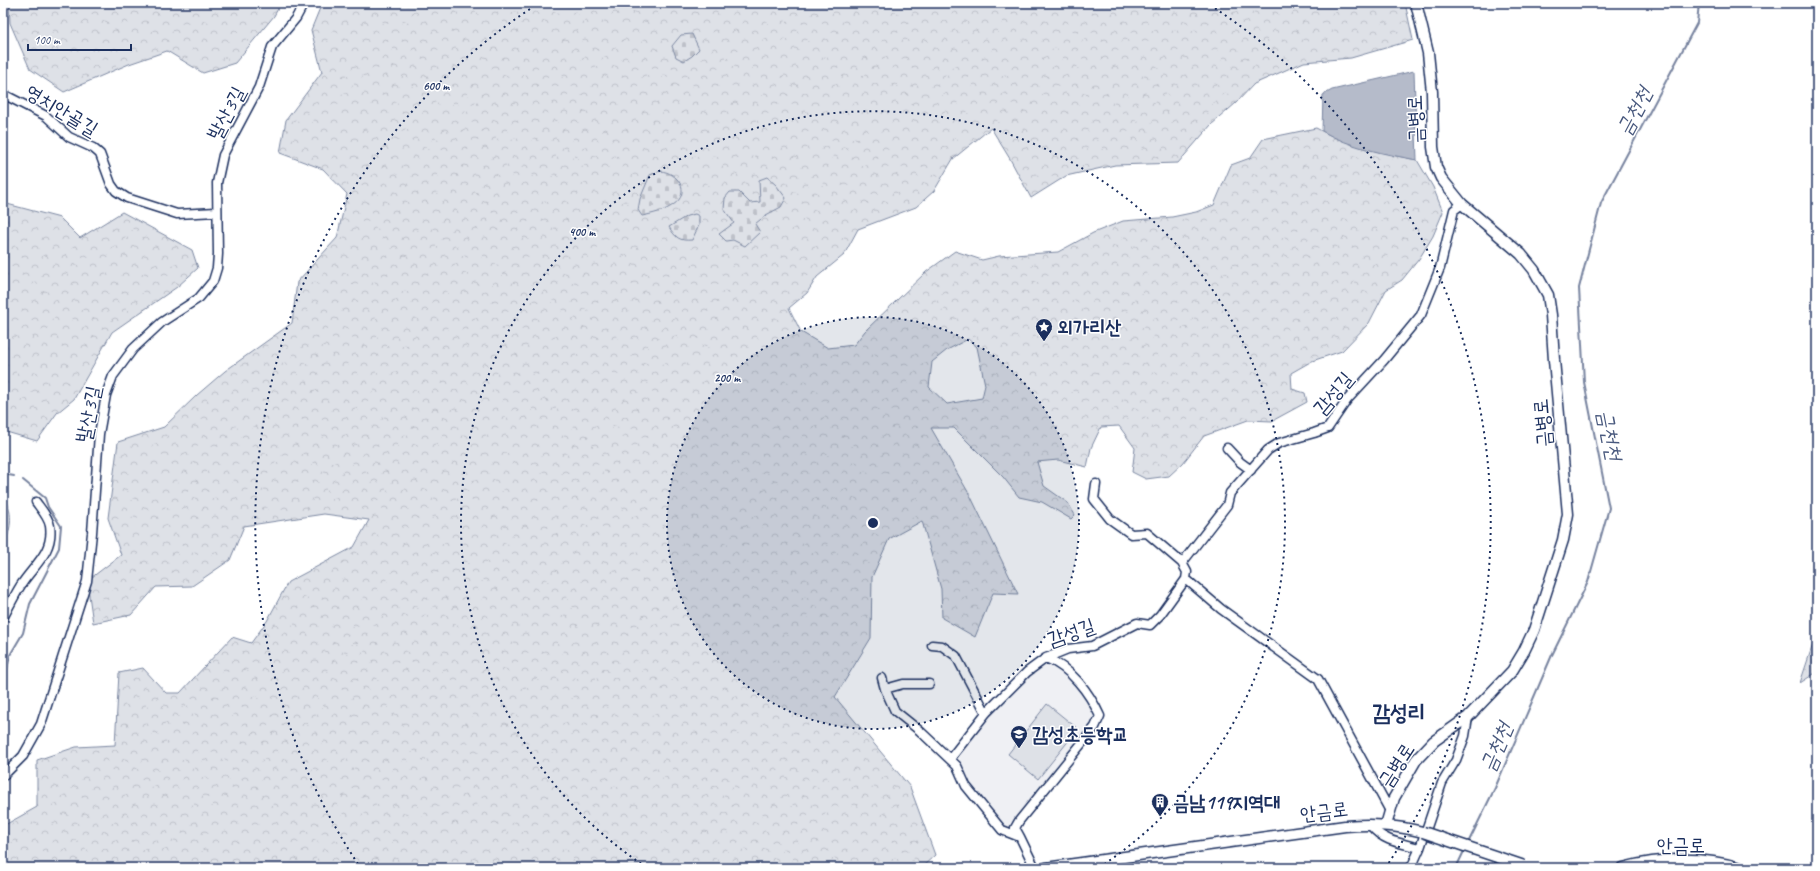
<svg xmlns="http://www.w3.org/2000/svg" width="1820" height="871" font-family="Caveat,'Poor Story',sans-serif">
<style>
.built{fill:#eff0f4}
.grass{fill:#dee1e7;stroke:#7c88a2}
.forest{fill:url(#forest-crowns);stroke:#7c88a2;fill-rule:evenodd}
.cemetery{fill:url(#cemetery-stones);stroke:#7c88a2}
.water{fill:#b5bbca;stroke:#77839f}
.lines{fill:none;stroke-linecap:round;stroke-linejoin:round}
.stream{stroke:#77839f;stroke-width:2}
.minor-casing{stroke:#1b2f5e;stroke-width:11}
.tertiary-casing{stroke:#1b2f5e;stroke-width:13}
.minor{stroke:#fff;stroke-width:8}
.tertiary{stroke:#fff;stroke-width:10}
.tertiary-bridge-casing{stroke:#1b2f5e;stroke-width:13;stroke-linecap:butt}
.tertiary-bridge{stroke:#fff;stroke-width:10}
.ring{fill:none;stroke:#1b2f5e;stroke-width:2;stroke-dasharray:2 4}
.labels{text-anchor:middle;stroke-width:3;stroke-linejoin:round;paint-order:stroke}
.street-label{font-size:20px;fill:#1b2f5e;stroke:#fff}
.poi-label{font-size:20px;font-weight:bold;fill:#1b2f5e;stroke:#fff;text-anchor:start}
.water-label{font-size:21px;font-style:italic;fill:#49597e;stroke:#fff}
.quarter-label{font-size:22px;font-weight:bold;fill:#1b2f5e;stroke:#fff}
.centre{fill:#1b2f5e;stroke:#fff;stroke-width:2}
.ring-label{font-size:12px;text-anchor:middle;font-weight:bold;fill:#1b2f5e;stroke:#fff;stroke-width:3;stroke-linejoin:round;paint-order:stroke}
</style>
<defs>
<pattern id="forest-crowns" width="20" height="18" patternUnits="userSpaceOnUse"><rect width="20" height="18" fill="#dee1e7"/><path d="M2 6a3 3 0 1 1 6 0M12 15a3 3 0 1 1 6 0" fill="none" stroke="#bec1c9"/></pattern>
<pattern id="cemetery-stones" width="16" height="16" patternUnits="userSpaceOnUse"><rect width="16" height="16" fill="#dee1e7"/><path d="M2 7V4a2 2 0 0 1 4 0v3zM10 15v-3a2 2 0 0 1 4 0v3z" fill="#bec1c9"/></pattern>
</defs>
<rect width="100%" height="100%" fill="#fff"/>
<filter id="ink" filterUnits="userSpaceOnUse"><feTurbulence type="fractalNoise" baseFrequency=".025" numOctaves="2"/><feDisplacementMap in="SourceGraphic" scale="8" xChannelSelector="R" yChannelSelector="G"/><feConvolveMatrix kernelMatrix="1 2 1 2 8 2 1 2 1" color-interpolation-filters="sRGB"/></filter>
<g filter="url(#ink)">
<path class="built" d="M1046,661L1069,678L1081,689L1096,715V720L1019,819L1010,823L1012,830L1008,831L969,786L959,758L988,716L1021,682Z"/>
<path class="grass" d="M1047,704L1078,729L1038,779L1008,754Z"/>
<path class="forest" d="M9,3H281L274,16L235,63L203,73L167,51L129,64L64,92L30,69L10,23Z
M322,3H1405L1413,40L1351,58L1304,62L1254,84L1236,103L1211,125L1178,163L1115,165L1066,176L1031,198L1010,159L991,128L953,159L934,191L916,207L858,229L844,255L817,277L807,293L789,308L801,332L828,348L854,345L865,331L926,272L955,251L982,260L999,256L1058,252L1093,233L1123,221L1172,217L1196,212L1214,205L1231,165L1250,158L1263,139L1316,128C1348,146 1382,153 1417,160L1433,187L1443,212L1433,236L1419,259L1402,280L1386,290L1369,323L1342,351L1312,361L1291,373L1292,389L1305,393L1307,402L1272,421L1248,420L1204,436L1183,463L1169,476L1146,479L1132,472L1135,448L1119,426L1101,427L1091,448L1087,467L1058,460L1037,462L1044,486L1068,503L1075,515L1071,519L1042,502L1019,497L1003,477L954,428H931L971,497L1018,594L993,593L975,637L942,618L941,589L922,521L889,539L872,577L871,638L835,697L910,787L935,855L921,868H3V826L37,807V760L76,747L115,745L119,673L143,668L166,693H180L232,637L251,643L267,621L288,582L354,547L369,520L324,514L244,526L230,560L192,586L156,587L131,615L93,623L87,581L121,555L108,518L118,442L164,427L197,395L225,371L292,323L297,282L337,238L347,194L323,169L280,153L286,120L322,72L311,30ZM968,339L977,347L985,385L982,398L947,404L929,387L932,362L947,350Z
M7,204L60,218L80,238L122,212L192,250L198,268L177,287L112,332L74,399L57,413L37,441L3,431V206Z
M3,491C13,515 13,524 3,548Z
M1817,632V672L1800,683Z"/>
<path class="cemetery" d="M692,34L699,49L692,56L684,61L676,57L672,46L681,35Z
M660,171C678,172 692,193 673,205C665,211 652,214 642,216L638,210L640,199L650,175Z
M767,177L776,185L786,198L781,207L766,215L755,224L760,232L745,246L733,240L726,241L719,234L734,223L724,209L725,198L730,192H739L750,203L760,202L759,180Z
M695,214L699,216V225L692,240C679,241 676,238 669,227L687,216Z"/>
<path class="water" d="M1414,71L1417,160C1385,154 1351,148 1322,131L1323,95L1332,90Z"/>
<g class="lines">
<path class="stream" d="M3,474L14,476
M3,688L10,655L23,633L30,604L59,548L61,526L48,507L45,498L23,480
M1468,843L1495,788L1552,655L1588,582L1609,508L1584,382L1579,288L1601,203L1697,23L1699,3
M1456,868L1465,849"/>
<defs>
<path id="minor" d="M3,94L46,116L69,137L93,148L100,154L111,184L116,191L127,198L177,214L217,212
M1227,448L1240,462L1251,470
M1096,484L1094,499L1110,519L1131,534L1147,533L1182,563
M1186,579L1221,609L1318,679L1390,811
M3,618C9,607 14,596 21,585C33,566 54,552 50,526C49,518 41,509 36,502
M932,645L942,646L956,656L986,713
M882,678L885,689L895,711L920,731L957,766L966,786L1002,830L1020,837L1035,868
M885,689L903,684H929
M950,759L986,713L1027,672L1046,658L1068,649L1092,646L1137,623L1150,625L1160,615L1186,579L1187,572L1182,563L1227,505L1230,493L1268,450L1279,443L1314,433L1328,428L1347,400L1384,360L1421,315L1440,268L1454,210L1462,204
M3,776L23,756L41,724L87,581L92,533L99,434L106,395L113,376L133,349L162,322L199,298L213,281L217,268L218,254L217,183L223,155L259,87L272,47L296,18L304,3
M1371,826C1384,842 1401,843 1420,848L1411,868
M1020,837L1015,828L1019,821L1095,727L1100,716C1089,692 1071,668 1046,658
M1420,848L1442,783L1456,760L1465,736L1468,717"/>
<path id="tertiary" d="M1386,825L1394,798L1416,760L1434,741L1468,717L1512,671L1524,651L1534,630L1563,540L1568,514L1554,360L1551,315L1548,295L1534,270L1521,254L1462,204L1441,178L1436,167L1433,147L1432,92L1428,53L1416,3
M1046,868L1345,826C1373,824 1395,825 1423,832
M1623,868C1660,858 1702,856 1740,868"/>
</defs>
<use href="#minor" class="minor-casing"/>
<use href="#tertiary" class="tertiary-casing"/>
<use href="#minor" class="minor"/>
<use href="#tertiary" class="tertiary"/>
<defs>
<path id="tertiary-bridge" d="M1423,832L1524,866"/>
</defs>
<use href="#tertiary-bridge" class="tertiary-bridge-casing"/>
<use href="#tertiary-bridge" class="tertiary-bridge"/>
</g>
</g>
<circle cx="873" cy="523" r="206" fill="#1b2f5e" fill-opacity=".12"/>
<g class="ring">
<circle cx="873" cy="523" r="206"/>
<path d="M646 867A412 412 0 1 1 1100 867"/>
<path d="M358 864A618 618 0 0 1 536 5M1210 5A618 618 0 0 1 1388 864"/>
</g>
<defs>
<symbol id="sight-pin" viewBox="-11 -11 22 30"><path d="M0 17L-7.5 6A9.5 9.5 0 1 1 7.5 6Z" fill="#1b2f5e" stroke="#fff"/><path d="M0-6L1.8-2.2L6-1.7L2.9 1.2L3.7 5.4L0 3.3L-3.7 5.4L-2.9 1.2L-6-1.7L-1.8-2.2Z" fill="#fff"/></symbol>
<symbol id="school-pin" viewBox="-11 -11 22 30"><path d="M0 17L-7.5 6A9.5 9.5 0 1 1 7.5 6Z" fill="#1b2f5e" stroke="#fff"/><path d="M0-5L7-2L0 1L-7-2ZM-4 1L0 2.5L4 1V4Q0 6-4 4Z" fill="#fff"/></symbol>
<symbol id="building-pin" viewBox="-11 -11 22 30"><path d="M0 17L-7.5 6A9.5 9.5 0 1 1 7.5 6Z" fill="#1b2f5e" stroke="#fff"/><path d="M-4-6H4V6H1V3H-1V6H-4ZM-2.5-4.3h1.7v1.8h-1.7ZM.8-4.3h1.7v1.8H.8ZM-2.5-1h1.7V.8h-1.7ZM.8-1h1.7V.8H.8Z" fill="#fff"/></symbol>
</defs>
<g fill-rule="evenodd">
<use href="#sight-pin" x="1034" y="317" width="20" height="27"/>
<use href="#school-pin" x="1009" y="724" width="20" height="27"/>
<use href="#building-pin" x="1150" y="792" width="20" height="27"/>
</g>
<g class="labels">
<g class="street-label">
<text transform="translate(62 110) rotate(31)" y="7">영치안골길</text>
<text transform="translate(226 113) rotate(-62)" y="7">발산3길</text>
<text transform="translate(1415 119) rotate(-92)" y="7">금병로</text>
<text transform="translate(1333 393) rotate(-50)" y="7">감성길</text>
<text transform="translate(88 414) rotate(-79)" y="7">발산3길</text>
<text transform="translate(1542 423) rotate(-95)" y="7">금병로</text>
<text transform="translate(1071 632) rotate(-19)" y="7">감성길</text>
<text transform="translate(1396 765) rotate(-57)" y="7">금병로</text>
<text transform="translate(1324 811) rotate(-7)" y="7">안금로</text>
<text x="1681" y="852">안금로</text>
</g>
<g class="poi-label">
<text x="1057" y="334">외가리산</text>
<text x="1032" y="741">감성초등학교</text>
<text x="1173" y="809">금남119지역대</text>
</g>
<g class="water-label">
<text transform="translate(1634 111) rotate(-62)" y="7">금천천</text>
<text transform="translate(1610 435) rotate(79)" y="7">금천천</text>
<text transform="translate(1496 747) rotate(-67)" y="7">금천천</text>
</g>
<g class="quarter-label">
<text x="1399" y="720">감성리</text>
</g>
</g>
<circle cx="873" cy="523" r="6" class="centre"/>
<g class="ring-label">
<text x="436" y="90">600 m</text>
<text x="582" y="236">400 m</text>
<text x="727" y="382">200 m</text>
</g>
<rect width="1820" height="871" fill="none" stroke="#fff" stroke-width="16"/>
<rect x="8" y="8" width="1804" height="855" fill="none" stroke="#1b2f5e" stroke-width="1.5" filter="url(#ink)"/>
<path d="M28 44v6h103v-6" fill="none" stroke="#1b2f5e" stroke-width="2"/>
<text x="34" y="44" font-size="12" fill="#1b2f5e" stroke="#ffffff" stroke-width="3" paint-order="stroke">100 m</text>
</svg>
